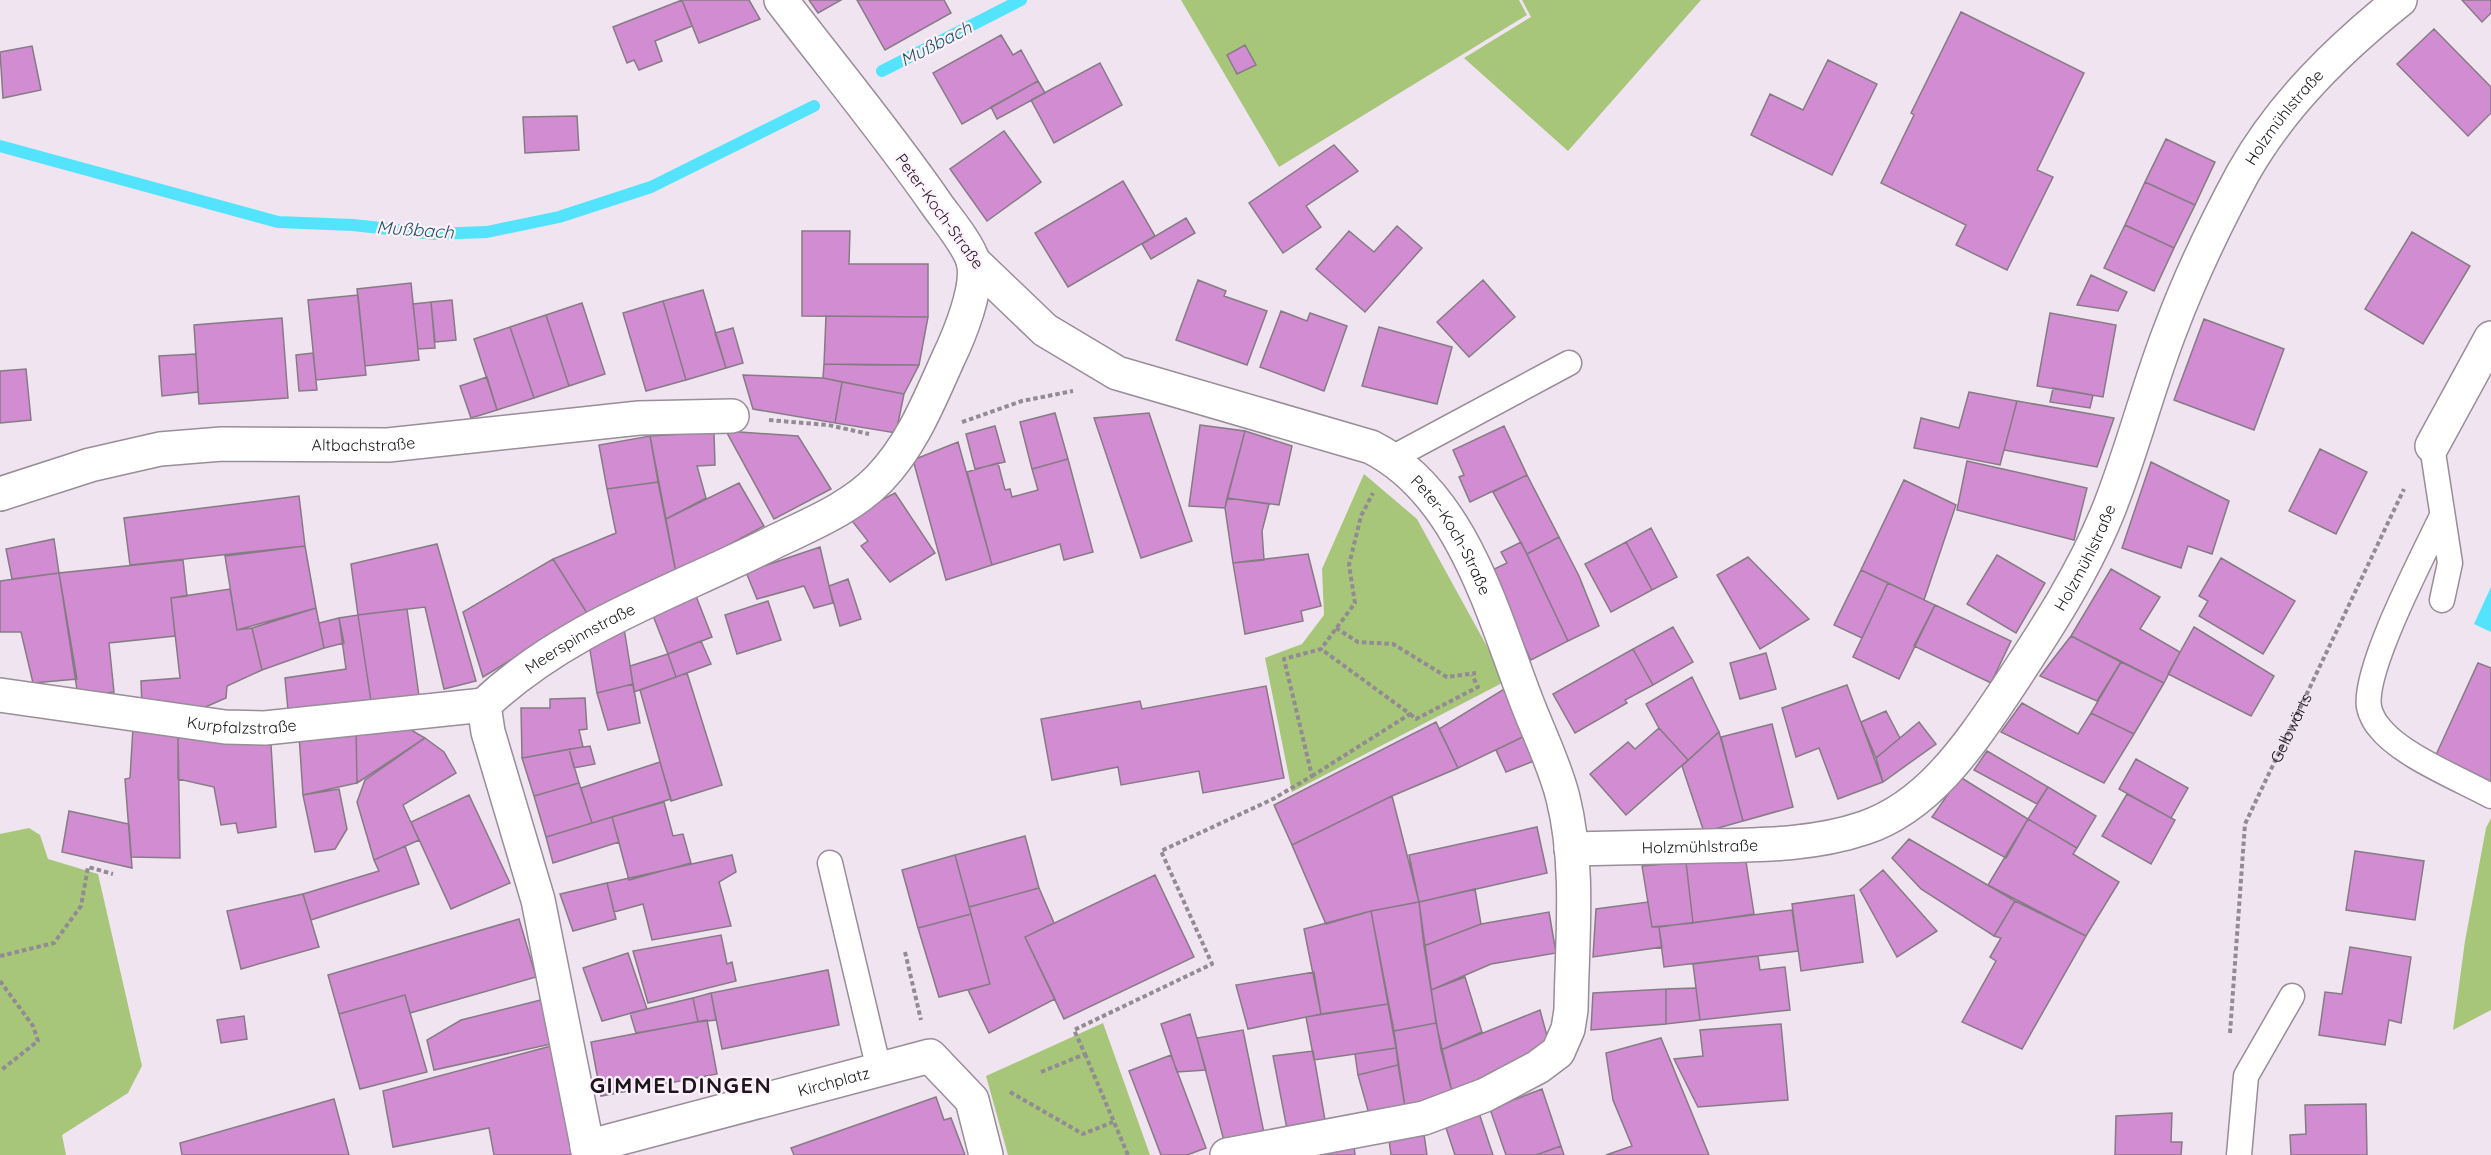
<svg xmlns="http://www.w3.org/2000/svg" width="2491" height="1155" font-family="Quicksand,sans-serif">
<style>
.green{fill:#a7c67a}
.water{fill:#53e3fc}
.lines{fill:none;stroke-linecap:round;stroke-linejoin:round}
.stream{stroke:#53e3fc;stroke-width:12}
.building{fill:#d28cd1;stroke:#867b85;stroke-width:1.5}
.lane-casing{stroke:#988d98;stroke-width:27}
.street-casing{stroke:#988d98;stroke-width:36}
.secondary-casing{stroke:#988d98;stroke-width:36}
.path{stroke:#938b93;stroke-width:4;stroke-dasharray:4.5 3;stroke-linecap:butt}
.lane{stroke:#fff;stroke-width:24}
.street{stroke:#fff;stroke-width:33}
.secondary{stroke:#fff;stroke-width:33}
.labels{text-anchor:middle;stroke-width:4.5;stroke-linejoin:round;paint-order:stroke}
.street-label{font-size:16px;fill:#1b171b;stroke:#fef1fd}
.water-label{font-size:18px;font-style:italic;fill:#1b5661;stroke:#fef1fd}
.district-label{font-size:22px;font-weight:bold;letter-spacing:1.5px;fill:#1b171b;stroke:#fef1fd}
</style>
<rect width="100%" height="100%" fill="#f0e4f0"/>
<path class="green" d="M1181,0H1519L1527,15L1279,167Z
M1522,0H1701L1568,151L1464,58L1531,17Z
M1364,474L1417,519L1506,681L1292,792L1265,658L1302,644L1324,615L1322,569Z
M2491,818V1010L2453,1030L2465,941L2486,828Z
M29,828L40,835L48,859L98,874L142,1066L128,1093L62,1135L66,1155H0V834Z
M1103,1023L1150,1155H1008L986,1076Z"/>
<path class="water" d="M2491,587V632L2474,624Z"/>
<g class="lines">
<path class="stream" d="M882,71L1021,0
M0,146L278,222L353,225L434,234L487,232L559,217L651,187L814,106"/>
</g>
<path class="building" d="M682,0L692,26L655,41L662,61L639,70L634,60L627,63L613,27Z
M682,0H749L760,19L699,43Z
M809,0H841L818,13Z
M857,0H944L951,13L885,50Z
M2462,0H2491V13L2482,22Z
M1961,12L2084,73L2037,170L2053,177L2007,270L1956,245L1966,225L1881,183L1914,115L1911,113Z
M2434,29L2491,87V113L2468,136L2397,64Z
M1001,35L1013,55L1021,50L1038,81L962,124L933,73Z
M1245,45L1256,65L1237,74L1227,55Z
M32,46L41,90L3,98L0,52Z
M1828,60L1877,84L1832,175L1751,135L1770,94L1803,110Z
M1100,63L1122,105L1054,143L1031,100Z
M1038,81L1045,93L997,119L991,107Z
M577,116L579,150L525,153L523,117Z
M1004,131L1041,182L987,221L950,169Z
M2166,139L2215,162L2195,205L2145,182Z
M1334,145L1358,171L1306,206L1321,227L1283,253L1249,203Z
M1123,181L1155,236L1068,287L1035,233Z
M2145,182L2195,205L2174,248L2125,225Z
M1186,218L1195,233L1151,259L1142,244Z
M2125,225L2174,248L2154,291L2104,268Z
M1397,226L1422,248L1365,312L1316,269L1349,231L1374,252Z
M802,231H850L849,264H928V317L802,316Z
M2412,232L2470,266L2423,344L2365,309Z
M2091,275L2127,292L2118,311L2077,305Z
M1198,280L1226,291L1224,296L1267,311L1247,365L1176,340Z
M1483,280L1515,317L1469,357L1437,322Z
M411,283L419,360L365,366L357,289Z
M703,290L726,368L686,380L663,301Z
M358,295L366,375L316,380L308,300Z
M452,300L456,340L435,342L431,302Z
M663,301L686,380L646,391L623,313Z
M431,302L435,348L418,349L413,304Z
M582,303L605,374L569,386L546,315Z
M1281,311L1307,321L1310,313L1347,326L1324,391L1260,367Z
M2050,313L2116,325L2103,397L2037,386Z
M546,315L569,386L534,398L510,327Z
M826,316L928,317L919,365L824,364Z
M282,318L288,398L199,404L194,325Z
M2204,319L2284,349L2254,430L2174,400Z
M510,327L534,398L497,410L474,339Z
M1379,327L1452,347L1437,404L1362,386Z
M733,328L743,363L726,368L715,333Z
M313,353L317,390L299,391L296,355Z
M196,354L198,392L162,396L159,356Z
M824,364L869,365H919L904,394L823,378Z
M26,369L31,420L0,423V371Z
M743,375L823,378L842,382L835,423L753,409Z
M487,377L497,410L471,418L460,386Z
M842,382L904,394L896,433L835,423Z
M2053,388L2093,395L2090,408L2050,402Z
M1969,392L2017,401L2000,465L1914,448L1921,418L1959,428Z
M2017,401L2114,418L2097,467L2004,450Z
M1055,413L1068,459L1032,469L1020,422Z
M1149,413L1192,541L1141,558L1094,418Z
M1200,425L1245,431L1225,508L1189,506Z
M995,426L1005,462L975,469L966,434Z
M1504,426L1527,475L1470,502L1459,477L1464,475L1453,450Z
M726,431L798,436L831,489L774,519Z
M1245,431L1292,446L1279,505L1227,498Z
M714,432L715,465L697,466L706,498L666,519L650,436Z
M650,436L658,482L607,489L599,445Z
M958,442L992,565L946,580L913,460Z
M2320,449L2367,472L2336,534L2289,511Z
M1068,459L1093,552L1064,560L1060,544L992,565L967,472L998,463L1005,490L1010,489L1012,497L1038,490L1032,469Z
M1967,461L2087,488L2074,540L1957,510Z
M2151,462L2229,501L2212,554L2188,546L2181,568L2122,548Z
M1527,475L1559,537L1527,554L1493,492Z
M1904,480L1956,505L1924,600L1861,570Z
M658,482L676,573L587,613L553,559L616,533L607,489Z
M739,483L764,526L676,573L666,519Z
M895,493L935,553L890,582L861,546L868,541L849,517Z
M299,496L305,546L130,565L124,518Z
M1227,498L1269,504L1262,531L1264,560L1233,563L1225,508Z
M1651,528L1677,577L1652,590L1626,542Z
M1559,537L1579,576L1599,626L1568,641L1527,554Z
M54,539L59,573L12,579L6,549Z
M1521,542L1568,641L1531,660L1488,572L1507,563L1501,552Z
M1626,542L1652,590L1611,612L1585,564Z
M437,544L476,681L444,689L425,607L358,615L351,564Z
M305,546L316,608L237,630L225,556Z
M820,547L833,603L814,608L804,586L757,599L746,572Z
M1308,554L1321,606L1301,611L1303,621L1245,634L1233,563Z
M1997,555L2045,583L2016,633L1967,604Z
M1748,557L1809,619L1760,649L1717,575Z
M2221,558L2295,601L2263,654L2199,616L2208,601L2199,596Z
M553,559L587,613L483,677L463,612Z
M183,560L187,596L171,598L175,636L109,643L114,692L78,696L59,573Z
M2111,569L2160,597L2140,629L2180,652L2164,683L2071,636Z
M1861,570L1888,583L1862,638L1834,625Z
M59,573L77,679L33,683L21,632H0V581Z
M848,579L861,619L840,626L829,586Z
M1888,583L1935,605L1899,679L1853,657Z
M230,589L237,630L252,628L262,670L227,686L226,698L194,712L142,708L141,681L180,678L171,598Z
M696,596L712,637L668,654L652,613Z
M768,601L781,640L737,654L725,615Z
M1935,605L2011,641L1991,683L1914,646Z
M316,608L324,648L262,670L252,628Z
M407,609L419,696L371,701L358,615Z
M358,615L371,701L288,710L285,678L346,669L339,618Z
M339,618L344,643L324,648L319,623Z
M1673,627L1693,662L1653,685L1633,649Z
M2194,627L2274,676L2251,716L2168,674Z
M624,628L633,684L597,693L589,644Z
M2071,636L2121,662L2097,701L2040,676Z
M701,641L711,664L676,677L668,654Z
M1633,649L1653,685L1625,700L1627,703L1575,733L1553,694Z
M1766,653L1776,689L1740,699L1730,663Z
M668,654L676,677L634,692L630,666Z
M2121,662L2164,683L2134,734L2091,713Z
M2478,663L2491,668V782L2435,757Z
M687,673L722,785L671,801L640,690Z
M1692,677L1719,732L1688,760L1659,728L1646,704Z
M633,684L640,723L608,730L597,693Z
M1847,685L1883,782L1838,799L1819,748L1796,757L1782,708Z
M1266,686L1284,778L1203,793L1199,771L1121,785L1118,767L1052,780L1041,719L1140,701L1142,709Z
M1509,686L1529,734L1458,768L1439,729Z
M585,698L587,729L579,730L583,747L522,758L521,708H550V699Z
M2022,703L2078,734L2091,713L2134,734L2104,783L2001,732Z
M1886,711L1900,738L1876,758L1861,722Z
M1436,722L1458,768L1392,796L1292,845L1274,805Z
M1919,722L1936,744L1883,782L1876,758Z
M399,723L425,738L357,783L356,725Z
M1772,724L1793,807L1743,821L1721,737Z
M356,725L357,783L303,795L299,735Z
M133,727L178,734L180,858L131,857L125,779L130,778Z
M1659,728L1688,760L1626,815L1590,774L1628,742L1635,749Z
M1719,732L1743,821L1704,832L1682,766Z
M178,734L219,742L271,745L276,827L238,833L236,823L221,825L214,787L178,779Z
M1529,734L1539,759L1506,772L1496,750Z
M425,738L444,752L456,773L403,805L419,840L374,860L357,802L365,780Z
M590,746L595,764L574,768L569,749Z
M569,749L579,783L534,796L522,758Z
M1987,751L2048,787L2037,804L1974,770Z
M2136,759L2188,788L2171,818L2119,789Z
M660,762L671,799L592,823L581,788Z
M1960,777L2028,819L2006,858L1932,817Z
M579,783L592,823L546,837L534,796Z
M2048,787L2096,816L2077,848L2028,819Z
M339,789L347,829L335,849L315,852L303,795Z
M2127,794L2175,820L2151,864L2102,836Z
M469,795L510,883L451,909L411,822Z
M1392,796L1419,902L1371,911L1326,924L1292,845Z
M664,802L673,836L683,834L691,863L629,880L612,817Z
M69,811L129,824L132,868L62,852Z
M612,817L619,842L553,863L546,837Z
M2028,819L2077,848L2073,854L2119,882L2086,936L1988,885Z
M1537,827L1547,873L1419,902L1409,855Z
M1025,836L1039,888L969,907L955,855Z
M1909,839L2015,901L1994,936L1921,889L1892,858Z
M405,846L419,884L311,920L303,894L379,871L374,860Z
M2355,851L2424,861L2415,920L2346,910Z
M732,855L736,872L719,882L731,926L652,940L643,904L614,912L607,883Z
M955,855L971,914L918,928L902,870Z
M1745,855L1754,914L1693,923L1686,862Z
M1686,862L1693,923L1652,927L1642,866Z
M1883,870L1937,931L1897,957L1860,890Z
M1155,875L1194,957L1064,1019L1025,937Z
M607,883L616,919L573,931L560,894Z
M1039,888L1054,923L1025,937L1055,999L989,1033L968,990L990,984L969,907Z
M1475,889L1481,924L1424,946L1419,902Z
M303,894L319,947L241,969L227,911Z
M1854,895L1863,962L1801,971L1792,904Z
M2015,901L2086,936L2022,1049L1962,1022L1996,961L1990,957L2001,938L1994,936Z
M1419,902L1436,1023L1394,1031L1371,911Z
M1648,902L1652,927H1659L1662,947L1593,957L1596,909Z
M1792,910L1798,951L1664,967L1659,927Z
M1371,911L1388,1004L1321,1014L1304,929Z
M1549,912L1556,953L1491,964L1431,990L1424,946L1481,924Z
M971,914L990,984L939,997L918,928Z
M519,919L536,977L410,1013L405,995L339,1014L328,975Z
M721,935L727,964L732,962L736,981L648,1003L633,951Z
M2350,947L2411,957L2401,1023L2389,1020L2385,1045L2319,1035L2325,992L2342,994Z
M628,953L647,1009L602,1021L583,968Z
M1758,956L1760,970L1785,967L1790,1010L1700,1020L1693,964Z
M828,970L839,1025L722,1049L711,993Z
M1314,972L1321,1014L1248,1029L1236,985Z
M1465,977L1482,1032L1441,1050L1431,990Z
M1696,988L1700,1020L1666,1024V989Z
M1666,989V1024L1591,1030L1593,993Z
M711,993L716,1020L698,1022L693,998Z
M405,995L427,1072L360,1089L339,1014Z
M693,998L698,1022L636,1033L630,1013Z
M541,1000L551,1044L434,1070L427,1040L461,1020Z
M1388,1004L1396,1048L1314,1060L1306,1017Z
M1540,1010L1550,1047L1452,1092L1441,1050Z
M1190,1014L1206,1070L1177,1072L1161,1024Z
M244,1016L247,1039L221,1043L217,1020Z
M707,1020L717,1074L601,1096L591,1042Z
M1436,1023L1452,1092L1405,1107L1394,1031Z
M1781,1024L1788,1100L1698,1107L1674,1059L1703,1056L1700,1030Z
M1243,1030L1264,1133L1224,1141L1197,1038Z
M1661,1038L1709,1155H1606L1632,1146L1613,1100L1606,1053Z
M551,1046L574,1155H494L489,1128L393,1147L383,1091Z
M1396,1048L1398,1065L1358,1075L1355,1054Z
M1313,1051L1325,1120L1287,1129L1273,1056Z
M1171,1055L1206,1148L1187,1155H1161L1129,1071Z
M1398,1065L1405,1107L1369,1114L1358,1075Z
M1542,1089L1561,1146L1536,1155H1506L1490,1109Z
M936,1097L944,1120L951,1118L965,1155H794L791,1148Z
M334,1099L349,1155H182L180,1143Z
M2366,1104L2367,1155H2291L2290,1135L2306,1134L2305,1105Z
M1479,1113L1493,1155H1455L1446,1128Z
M2172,1113L2171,1142H2182L2181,1155H2115L2116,1116Z
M1424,1134L1427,1155H1391L1389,1140Z
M1354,1145L1355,1155H1325L1324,1148Z
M1561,1146L1564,1155H1536Z"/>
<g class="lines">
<defs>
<path id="lane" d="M2432,446L2450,563L2442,600
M1392,458L1569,363
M2442,516C2424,554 2363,669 2369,707C2370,713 2375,723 2379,727C2400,755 2460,779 2491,796
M830,863L879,1070
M2239,1155L2246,1076L2292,996"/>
<g id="street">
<path id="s2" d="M973,261L1045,330L1117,373L1371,447C1462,493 1492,612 1526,700C1538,732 1555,765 1563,798C1580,866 1572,941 1571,1010L1568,1029L1558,1052L1538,1067L1485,1095L1424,1118L1227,1155"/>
<path d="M2432,446L2491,338"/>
<path id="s3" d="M0,494L90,465L160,449L222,444L388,445L639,418L732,416"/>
<path id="s4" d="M0,695L225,727L265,728L484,705"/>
<path id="s5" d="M1571,849C1617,848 1662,847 1708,846C1760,845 1814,845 1864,828C1927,807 1968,747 2003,695C2044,633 2086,570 2112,501C2134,444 2149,384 2171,328C2191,275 2216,223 2243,173C2282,104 2339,49 2400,0"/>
<path id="s6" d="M587,1147L930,1056L972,1100L986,1155"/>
</g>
<g id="secondary">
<path id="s7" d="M589,1155L538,900L488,732L484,705C566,627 675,592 774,542C811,524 851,508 879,479C912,445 929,401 948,359C959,336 980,286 973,261C968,244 947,219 937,205C888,134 833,68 781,0"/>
</g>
</defs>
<use href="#lane" class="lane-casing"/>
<use href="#street" class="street-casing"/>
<use href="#secondary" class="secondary-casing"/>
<g class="path">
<path d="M769,420L828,425L869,434"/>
<path d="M962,422L1022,401L1073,391"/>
<path d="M1336,628L1358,642L1393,644L1447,677L1476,673"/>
<path d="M1410,714L1416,719L1478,687L1472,675"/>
<path d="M1312,776L1410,714L1321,649"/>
<path d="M905,952L921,1020"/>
<path d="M0,956L54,943L81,906L88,867L113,874"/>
<path d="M0,981L33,1026L38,1041L0,1071"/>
<path id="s1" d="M2230,1033L2245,824L2404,489"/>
<path d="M1085,1054L1128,1155"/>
<path d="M1041,1072L1085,1054L1074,1030L1212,964L1161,851L1273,799L1312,776L1284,659L1321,649L1355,603L1349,565L1361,516L1373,493"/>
<path d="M1010,1092L1083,1134L1113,1122"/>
</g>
<use href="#lane" class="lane"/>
<use href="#street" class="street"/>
<use href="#secondary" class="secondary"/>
</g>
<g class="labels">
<g class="street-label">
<text dy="6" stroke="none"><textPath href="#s5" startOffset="1137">Holzmühlstraße</textPath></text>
<text transform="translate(940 211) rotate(54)" y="6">Peter-Koch-Straße</text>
<text dy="6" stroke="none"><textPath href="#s3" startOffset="370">Altbachstraße</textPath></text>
<text dy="6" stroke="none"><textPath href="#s2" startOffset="570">Peter-Koch-Straße</textPath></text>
<text dy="6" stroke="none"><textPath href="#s5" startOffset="651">Holzmühlstraße</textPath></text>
<text dy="6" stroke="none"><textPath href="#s7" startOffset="580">Meerspinnstraße</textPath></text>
<text dy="6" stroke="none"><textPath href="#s4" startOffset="244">Kurpfalzstraße</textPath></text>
<text dy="6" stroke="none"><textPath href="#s1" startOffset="316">Gelbwärts</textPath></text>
<text dy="6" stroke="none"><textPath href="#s5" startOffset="129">Holzmühlstraße</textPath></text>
<text dy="6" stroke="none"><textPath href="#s6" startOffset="255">Kirchplatz</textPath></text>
</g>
<g class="water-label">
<text transform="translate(936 44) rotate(-27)" y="6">Mußbach</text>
<text transform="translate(415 230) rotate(4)" y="6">Mußbach</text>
</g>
<g class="district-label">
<text x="681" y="1093">GIMMELDINGEN</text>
</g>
</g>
</svg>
